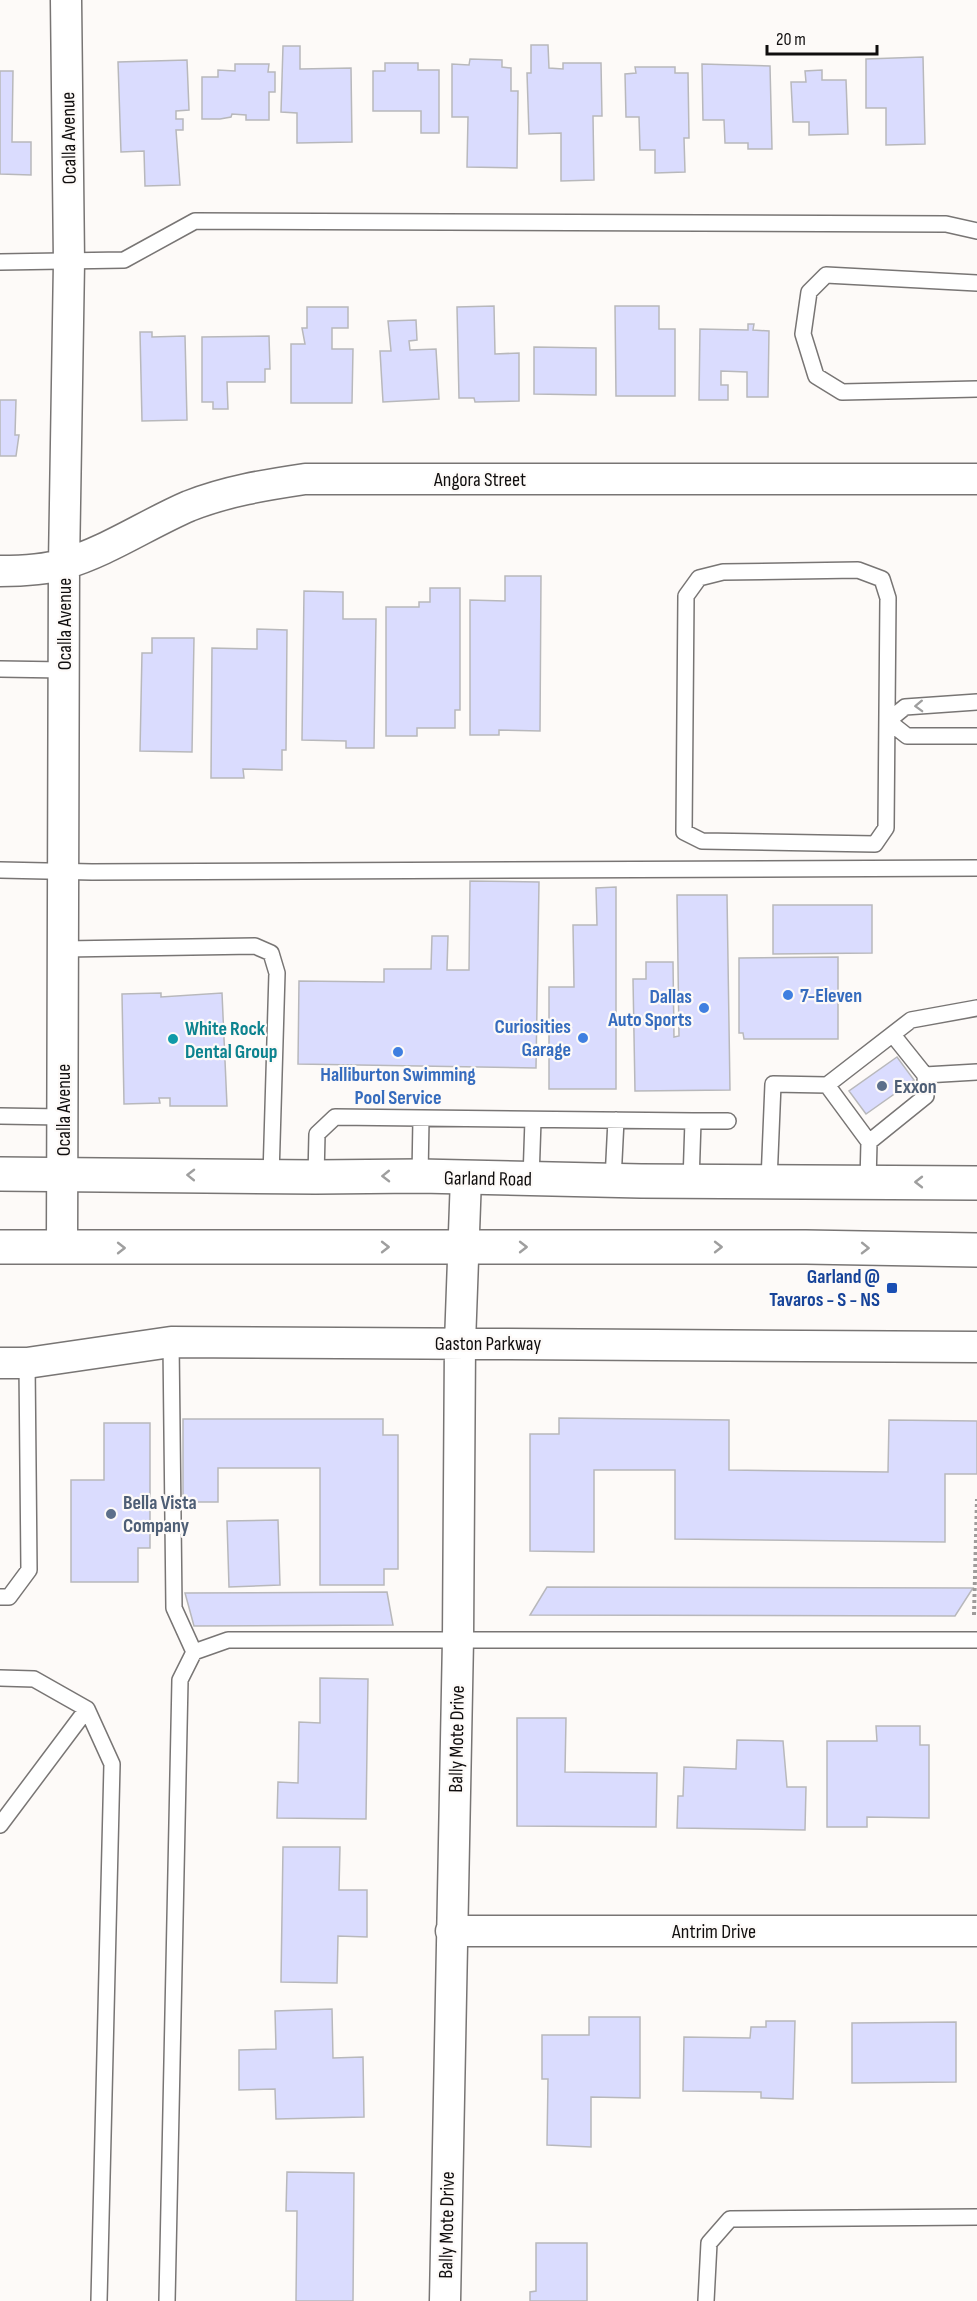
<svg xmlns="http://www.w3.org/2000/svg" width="977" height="2301" font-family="'Sofia Sans Condensed',sans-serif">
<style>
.building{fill:#dadcfe;stroke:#b8b8bb;stroke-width:1.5}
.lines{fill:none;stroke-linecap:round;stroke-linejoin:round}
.service-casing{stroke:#787574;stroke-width:18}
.minor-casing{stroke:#787574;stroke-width:33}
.primary-casing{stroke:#787574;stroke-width:36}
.path{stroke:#9e9b9a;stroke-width:4;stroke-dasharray:3 3;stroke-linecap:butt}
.service{stroke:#fff;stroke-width:15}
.minor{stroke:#fff;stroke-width:30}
.primary{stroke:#fff;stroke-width:33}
.oneway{stroke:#9f9f9f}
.shop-dot{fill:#3f7fe0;stroke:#fdfaf8;stroke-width:2}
.culture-dot{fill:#0f9aa8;stroke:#fdfaf8;stroke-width:2}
.service-dot{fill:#5c6f8a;stroke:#fdfaf8;stroke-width:2}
.transit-dot{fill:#1a4fb4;stroke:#fdfaf8;stroke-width:2}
.labels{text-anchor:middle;stroke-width:4.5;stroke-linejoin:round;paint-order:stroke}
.street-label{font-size:20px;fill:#100e0e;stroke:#fdfaf8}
.shop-label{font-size:20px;font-weight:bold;fill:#366cbe;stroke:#fdfaf8;text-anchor:end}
.culture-label{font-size:20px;font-weight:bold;fill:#0d838f;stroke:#fdfaf8;text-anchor:start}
.service-label{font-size:20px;font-weight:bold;fill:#4e5e75;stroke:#fdfaf8;text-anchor:start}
.transit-label{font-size:20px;font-weight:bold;fill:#164399;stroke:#fdfaf8;text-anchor:end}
</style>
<rect width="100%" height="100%" fill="#fdfaf8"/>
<path class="building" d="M531,45H548L549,68L563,69V63H601L602,116H593L594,180L561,181V133L529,134L527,73H531Z
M283,46H300V69L351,68L352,142L297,143V113L281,112Z
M923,57L925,144L886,145V108H866V59Z
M470,59L502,60V67L511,68V91H518L517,168L467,167L468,117H452V64L469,65Z
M187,60L189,110L176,111V119H183V130H176L180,185L145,186L144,151L121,152L118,62Z
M385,63H418V70H439V133H421V111H373V71H385Z
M235,64H269L268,72H275V92H269V120H246V115L232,114L231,117L220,119H202V77H218V70L235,71Z
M702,64L770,66L772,149H748V143H725L724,120H703Z
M635,67H675V73H688L689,138H684L685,172L655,173V150H640L639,117H626L625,74L636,73Z
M822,70V80H846L848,134L809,135V122H793L791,82H806L805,71Z
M0,71H13L12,142H31V175L0,174Z
M494,306L495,354L519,353V401L475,402L474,398H459L457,307Z
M615,306H659V329H675V396H616Z
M307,307H348V328H332V349H353L352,403H291V344H305L302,328H307Z
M416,320L417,340L409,341L410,350L436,349L439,399L383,402L380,351H391L388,321Z
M748,324H754L753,330L769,331L768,397H747V372L721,371V385H728V400H699L700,329L748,330Z
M140,332H152V337L185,336L187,420L142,421Z
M269,336L270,369H265V382H227L228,409H213V402H202V337Z
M534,347L596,348V395L534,394Z
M0,400H16L15,435H19L16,456H0Z
M505,576H541L540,731L499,730V735H470V600L505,601Z
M430,588H460V710H455V728H417V736H386V607H419V602H430Z
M304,591L343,592V619H376L374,748H346V741L302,740Z
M257,629L287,630L286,750H282V770L243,769L244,778H211L212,648L257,649Z
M152,638H194L192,752L140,751L142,653H152Z
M470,881L539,882L536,1068L298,1064L299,981L384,982V969H431L432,936H448L447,970H469Z
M616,887V1089H549V987H574L573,925H597L596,888Z
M677,895H727L730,1090L635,1091L633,979H646V962H673L674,1037L679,1036Z
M773,905H872V953L773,954Z
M838,957V1039H744L743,1033H739V958Z
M161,993V997L222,993L227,1106H170V1098H159L160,1103L124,1104L122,994Z
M897,1057L914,1080L866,1114L849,1091Z
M559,1418L729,1420V1470L888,1472L889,1420L977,1421V1474H945V1542L675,1539V1470H594V1552L530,1551V1434H559Z
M183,1419H383V1435H398V1569H384V1585H320V1468H218V1502H183Z
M104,1423H150V1548H138V1582H71V1480H104Z
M278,1520L280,1585L229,1587L227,1521Z
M547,1587L973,1588L955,1616L530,1615Z
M387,1592L393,1625L194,1626L185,1593Z
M320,1678L368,1679L366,1819L277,1818L278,1782L298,1783L299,1722L320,1723Z
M517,1718H566L565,1772L657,1773L656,1827L517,1826Z
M876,1726H920V1745H929V1818L867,1817V1827H827V1741H877Z
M737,1740L783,1741L787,1787H806L805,1830L677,1828L678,1796H683L684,1767L736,1769Z
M283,1847H340L339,1890H367V1937L338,1936L337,1983L281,1982Z
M332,2009L333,2058L363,2057L364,2117L276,2119L275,2089L239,2090V2050L276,2049L275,2011Z
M589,2017H640V2098L591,2097V2147L547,2145L548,2079H542V2035H589Z
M766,2021H795L793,2099L761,2098V2092L683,2091L684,2037L750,2038L751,2027H766Z
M956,2022V2082L852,2083V2023Z
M287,2172L354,2173L353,2301H296L297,2211H286Z
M536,2243H587V2301H530V2292L536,2291Z"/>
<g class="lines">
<defs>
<path id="service" d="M0,262L124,260L195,221L946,224L977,231
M977,283L826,275L809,292L803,334L816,376L842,392L977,389
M858,570L882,579L888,598L886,828L875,844L702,841L684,832L686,596L699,578L723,572Z
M0,669L64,670
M977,702L905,707L888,721L907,736H977
M0,870L92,872L977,868
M64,949L255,946L271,953L277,973L271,1176
M893,1035L925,1075L977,1072
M827,1085L869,1142
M0,1116L63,1117
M693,1121H728
M420,1176L421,1119
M316,1177L317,1134L335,1117L693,1121L691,1182
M531,1179L533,1120
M613,1180L616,1120
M769,1181L773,1084L827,1085L911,1020L977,1008
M868,1182L869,1142L926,1096L925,1075
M171,1342L174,1608L194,1652
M0,1597H9L29,1570L27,1363
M0,1678L34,1679L87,1709L112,1764L99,2301
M0,1825L87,1709
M167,2301L180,1680L194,1652L228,1640H977
M706,2301L709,2243L730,2219L977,2217"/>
<path id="minor" d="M0,571C20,571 44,570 64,564C108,551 147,524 189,506C227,491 265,485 305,479H977
M62,1248L64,564L69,262L66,0
M0,1363H27L171,1342L977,1347
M451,1931H977
M445,2301L458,1639L460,1343L466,1177"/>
<path id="primary" d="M0,1174L316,1177L420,1176L641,1181L977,1183
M0,1247H806L977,1250"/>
</defs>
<use href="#service" class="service-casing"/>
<use href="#minor" class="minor-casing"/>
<use href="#primary" class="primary-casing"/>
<path class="path" d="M974,1615L977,1499"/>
<use href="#service" class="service"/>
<use href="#minor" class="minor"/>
<use href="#primary" class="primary"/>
</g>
<defs><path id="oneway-chevron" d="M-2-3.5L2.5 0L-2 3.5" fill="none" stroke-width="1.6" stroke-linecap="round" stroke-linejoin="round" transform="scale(1.5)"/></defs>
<g class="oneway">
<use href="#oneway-chevron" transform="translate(919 706) rotate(178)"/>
<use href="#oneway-chevron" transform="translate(191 1175) rotate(-179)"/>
<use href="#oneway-chevron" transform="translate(386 1176) rotate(179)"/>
<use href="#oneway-chevron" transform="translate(919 1182) rotate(-180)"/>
<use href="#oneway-chevron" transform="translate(385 1247)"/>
<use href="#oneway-chevron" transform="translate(523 1247)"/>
<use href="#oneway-chevron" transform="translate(718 1247)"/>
<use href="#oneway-chevron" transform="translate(121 1248)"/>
<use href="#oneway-chevron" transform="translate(865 1248) rotate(1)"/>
</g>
<g class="shop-dot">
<circle cx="788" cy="995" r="6"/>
<circle cx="704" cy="1008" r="6"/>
<circle cx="583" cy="1038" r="6"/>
<circle cx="398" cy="1052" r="6"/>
</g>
<circle class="culture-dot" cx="173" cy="1039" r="6"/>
<g class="service-dot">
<circle cx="882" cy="1086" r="6"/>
<circle cx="111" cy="1514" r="6"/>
</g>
<rect class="transit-dot" x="886" y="1282" width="12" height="12" rx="3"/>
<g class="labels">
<g class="street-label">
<text transform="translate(68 138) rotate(-91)" y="7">Ocalla Avenue</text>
<text x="480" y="486">Angora Street</text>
<text transform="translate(64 624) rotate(-90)" y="7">Ocalla Avenue</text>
<text transform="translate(63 1110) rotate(-90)" y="7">Ocalla Avenue</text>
<text transform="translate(488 1178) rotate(1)" y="7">Garland Road</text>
<text x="488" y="1350">Gaston Parkway</text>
<text transform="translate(456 1739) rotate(-89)" y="7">Bally Mote Drive</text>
<text x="714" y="1938">Antrim Drive</text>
<text transform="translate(446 2225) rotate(-89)" y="7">Bally Mote Drive</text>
</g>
<g class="shop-label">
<text x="800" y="1002" text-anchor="start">7-Eleven</text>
<text x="692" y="1003">Dallas<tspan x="692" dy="23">Auto Sports</tspan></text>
<text x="571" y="1033">Curiosities<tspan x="571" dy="23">Garage</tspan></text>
<text x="398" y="1081" text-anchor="middle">Halliburton Swimming<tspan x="398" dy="23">Pool Service</tspan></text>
</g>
<g class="culture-label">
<text x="185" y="1035">White Rock<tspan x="185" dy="23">Dental Group</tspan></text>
</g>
<g class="service-label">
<text x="894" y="1093">Exxon</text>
<text x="123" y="1509">Bella Vista<tspan x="123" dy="23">Company</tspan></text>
</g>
<g class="transit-label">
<text x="880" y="1283">Garland @<tspan x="880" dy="23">Tavaros - S - NS</tspan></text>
</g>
</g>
<path d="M767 45v9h110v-9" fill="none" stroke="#100e0e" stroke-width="3"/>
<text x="776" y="45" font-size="18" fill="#100e0e" stroke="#fdfaf8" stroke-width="4.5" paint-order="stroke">20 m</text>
</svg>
